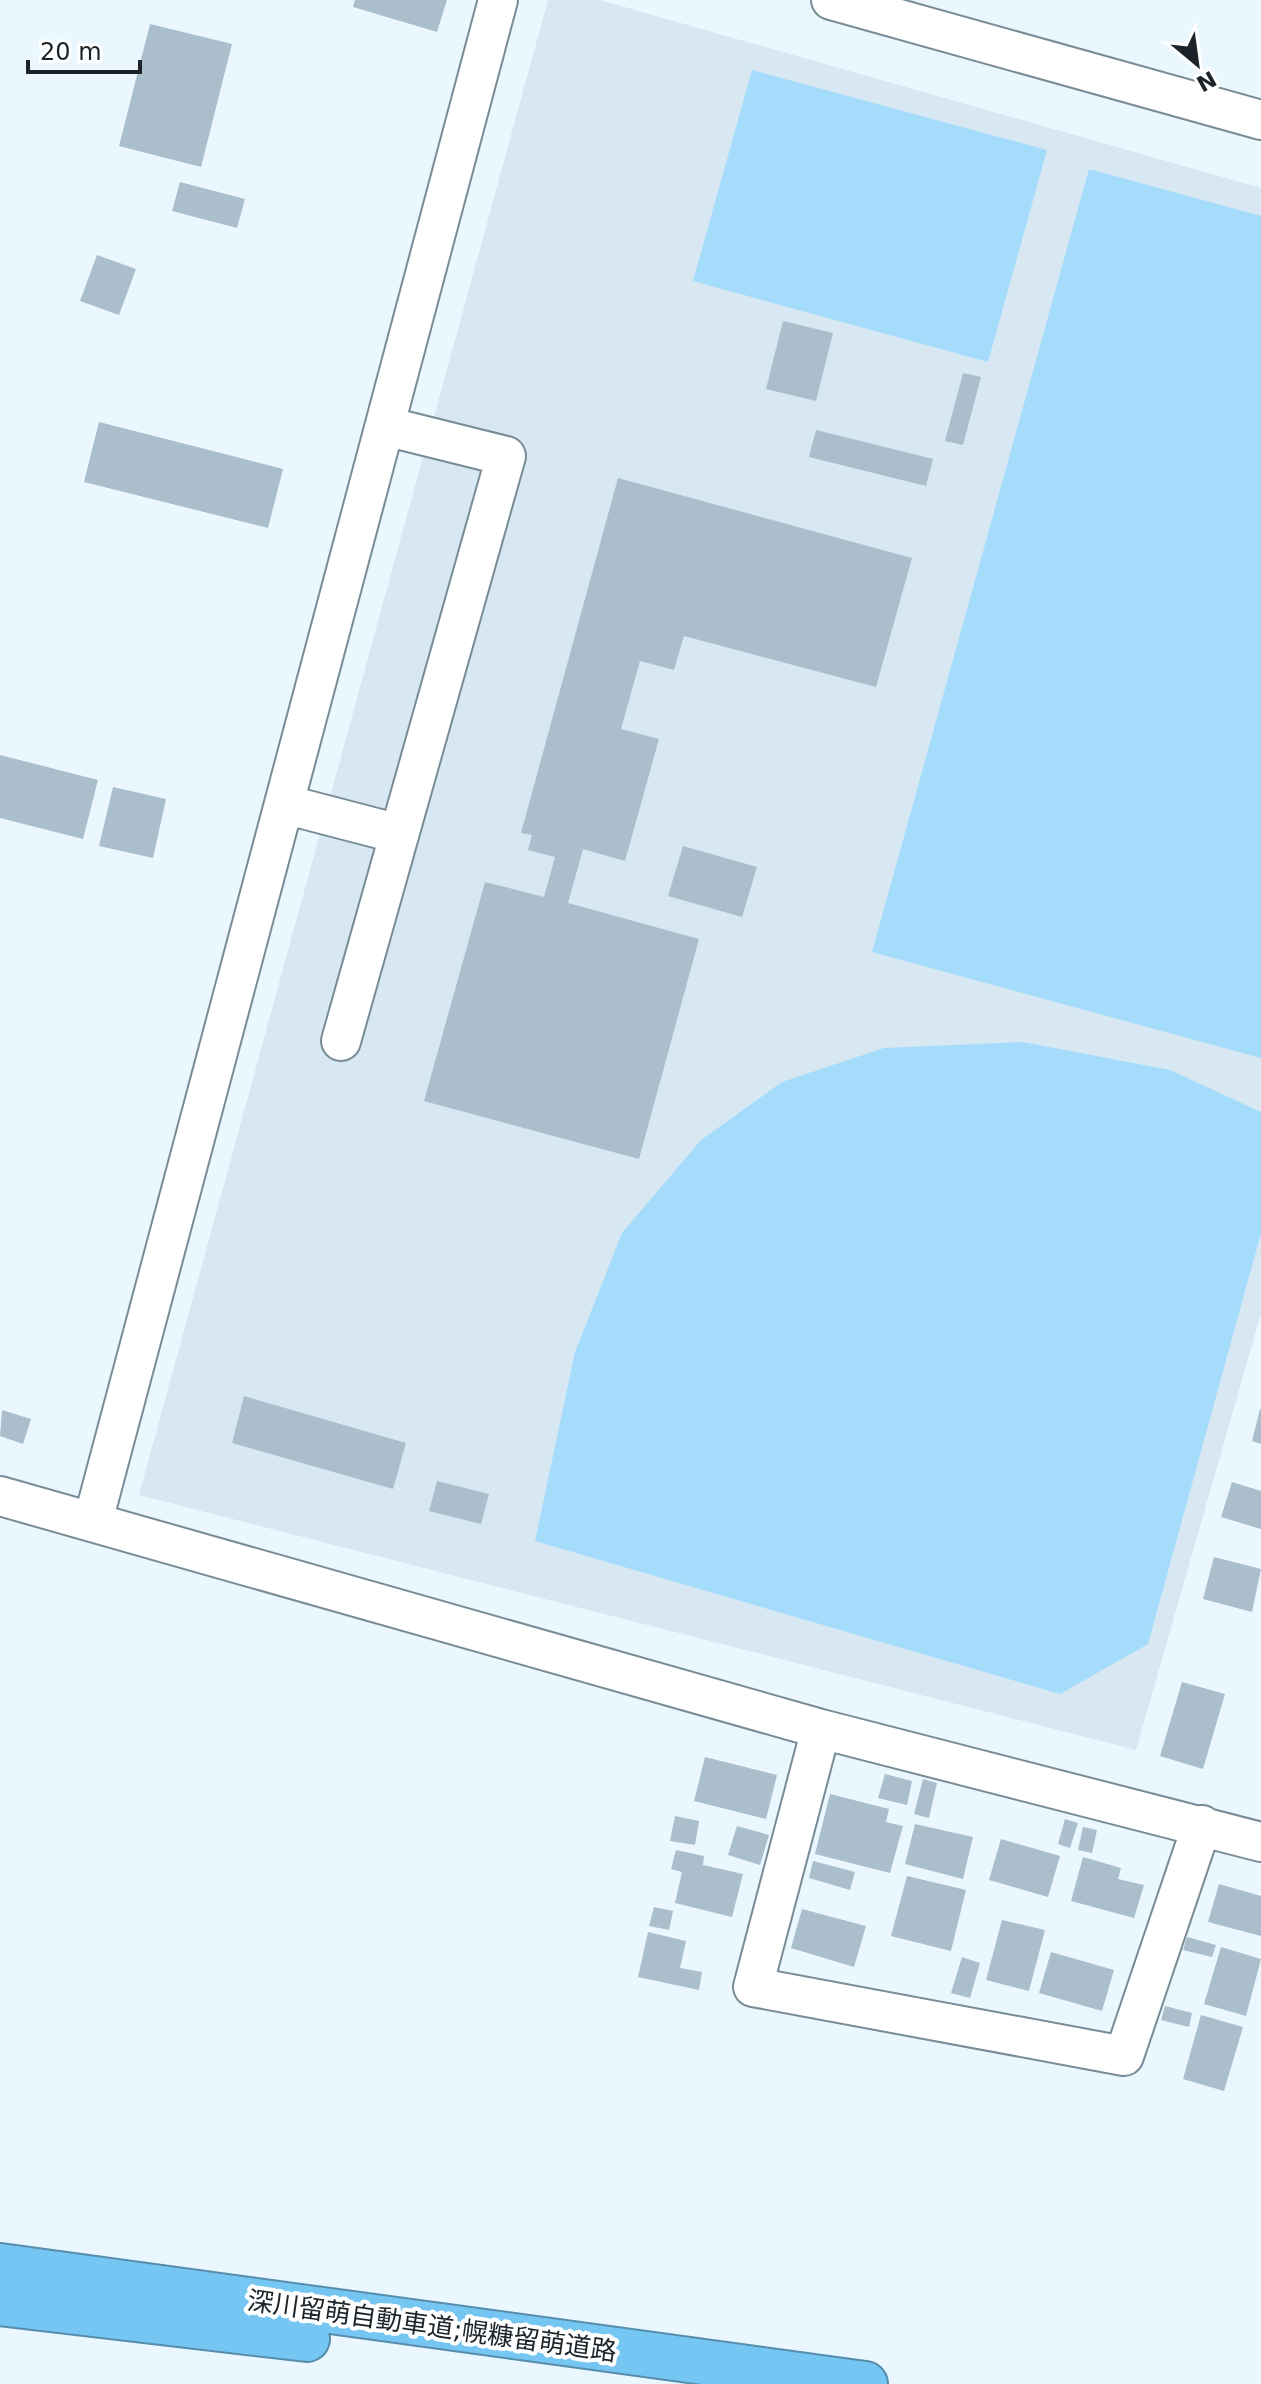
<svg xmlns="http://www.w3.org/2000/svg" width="1261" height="2384" font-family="'DejaVu Sans','Noto Sans JP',sans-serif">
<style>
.built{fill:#d7e8f3}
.green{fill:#a5dcfc}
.building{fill:#aabecb}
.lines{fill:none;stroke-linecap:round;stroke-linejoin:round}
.minor-casing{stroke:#788c97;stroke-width:42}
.highway-casing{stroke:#568dac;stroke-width:48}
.minor{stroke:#fff;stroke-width:38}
.highway{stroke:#75c6f3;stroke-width:44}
.labels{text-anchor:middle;stroke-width:8;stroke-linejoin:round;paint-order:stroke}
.street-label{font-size:26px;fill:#1c2429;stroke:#fff}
</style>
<rect width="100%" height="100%" fill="#eaf7ff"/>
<path class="built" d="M548,0H600L1261,188V1313L1136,1750L139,1495Z"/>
<path class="green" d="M752,70L1047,150L988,362L693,281Z
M1089,169L1261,216V1058L872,952Z
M1023,1042L1170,1070L1261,1112V1233L1148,1644L1060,1694L535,1541L575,1352L622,1233L701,1140L782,1082L884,1048Z"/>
<path class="building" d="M355,0H447L437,32L353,7Z
M150,24L232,44L201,167L119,146Z
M180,182L245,199L237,228L172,211Z
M97,255L136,269L119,315L80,301Z
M783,321L833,333L816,401L766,389Z
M963,373L981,377L963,445L945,441Z
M99,422L283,469L268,528L84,482Z
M816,430L933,459L926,486L809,457Z
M618,478L912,558L876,687L684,636L674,670L640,661L621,729L659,739L625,861L583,849L568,903L699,939L639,1159L424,1101L485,882L544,897L555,857L528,850L532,835L521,833Z
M0,755L98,780L83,839L0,818Z
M113,787L166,799L153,858L99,846Z
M683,846L757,867L742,917L668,896Z
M244,1396L406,1443L393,1489L232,1443Z
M1260,1409H1261V1444L1252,1441Z
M2,1410L31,1419L23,1444L0,1436Z
M437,1481L489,1494L481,1524L429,1511Z
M1232,1482L1261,1491V1529L1221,1517Z
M1214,1557L1261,1569L1252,1612L1203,1599Z
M1182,1682L1225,1694L1203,1769L1160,1756Z
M705,1757L777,1775L766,1819L694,1801Z
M885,1774L912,1781L907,1805L878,1798Z
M923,1779L937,1783L929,1818L914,1814Z
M830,1794L889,1809L886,1822L903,1826L890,1873L815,1854Z
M675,1816L699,1821L695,1845L670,1841Z
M1065,1819L1078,1823L1070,1848L1058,1844Z
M915,1824L973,1837L963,1879L905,1864Z
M737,1826L769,1835L760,1865L728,1855Z
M1083,1827L1097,1830L1092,1853L1078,1850Z
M1001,1839L1060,1856L1048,1897L989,1880Z
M676,1850L704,1856L703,1865L743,1874L732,1917L675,1903L682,1872L671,1869Z
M1083,1857L1121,1868L1118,1879L1144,1885L1134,1918L1071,1901Z
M813,1861L855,1872L850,1890L809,1878Z
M907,1876L966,1890L951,1951L891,1936Z
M1219,1884L1261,1896V1936L1208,1922Z
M654,1907L673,1911L669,1930L649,1926Z
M802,1909L866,1926L854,1967L791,1948Z
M1002,1920L1045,1930L1029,1991L986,1980Z
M648,1932L686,1941L680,1968L702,1972L699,1990L638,1977Z
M1187,1937L1216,1945L1212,1957L1183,1950Z
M1221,1947L1261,1959L1246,2016L1204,2004Z
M1051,1952L1114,1970L1102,2011L1039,1993Z
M962,1957L980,1963L970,1998L951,1993Z
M1165,2006L1192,2013L1189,2027L1161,2020Z
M1201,2015L1243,2027L1224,2091L1183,2079Z"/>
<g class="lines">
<defs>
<path id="minor" d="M831,0L1261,120
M284,804L399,834
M341,1041L506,456L385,426
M0,1496L821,1729L1261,1842
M93,1521L498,0
M821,1729L753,1987L1124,2056L1202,1825"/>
<path id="highway" d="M0,2266L865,2384
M0,2303L307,2339"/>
</defs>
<use href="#minor" class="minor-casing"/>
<use href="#highway" class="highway-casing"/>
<use href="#minor" class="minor"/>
<use href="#highway" class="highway"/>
</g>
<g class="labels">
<g class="street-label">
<text transform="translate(432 2326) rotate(8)" y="9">深川留萌自動車道;幌糠留萌道路</text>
</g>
</g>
<g transform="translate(1197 64) rotate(151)" stroke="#ffffff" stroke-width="6" paint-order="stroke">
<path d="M0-6L14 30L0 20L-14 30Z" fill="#1c2429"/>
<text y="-12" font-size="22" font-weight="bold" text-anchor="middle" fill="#1c2429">N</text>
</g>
<path d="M28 60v12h112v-12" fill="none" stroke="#1c2429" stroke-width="4"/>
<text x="40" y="60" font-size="24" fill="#1c2429" stroke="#ffffff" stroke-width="6" paint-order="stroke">20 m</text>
</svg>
